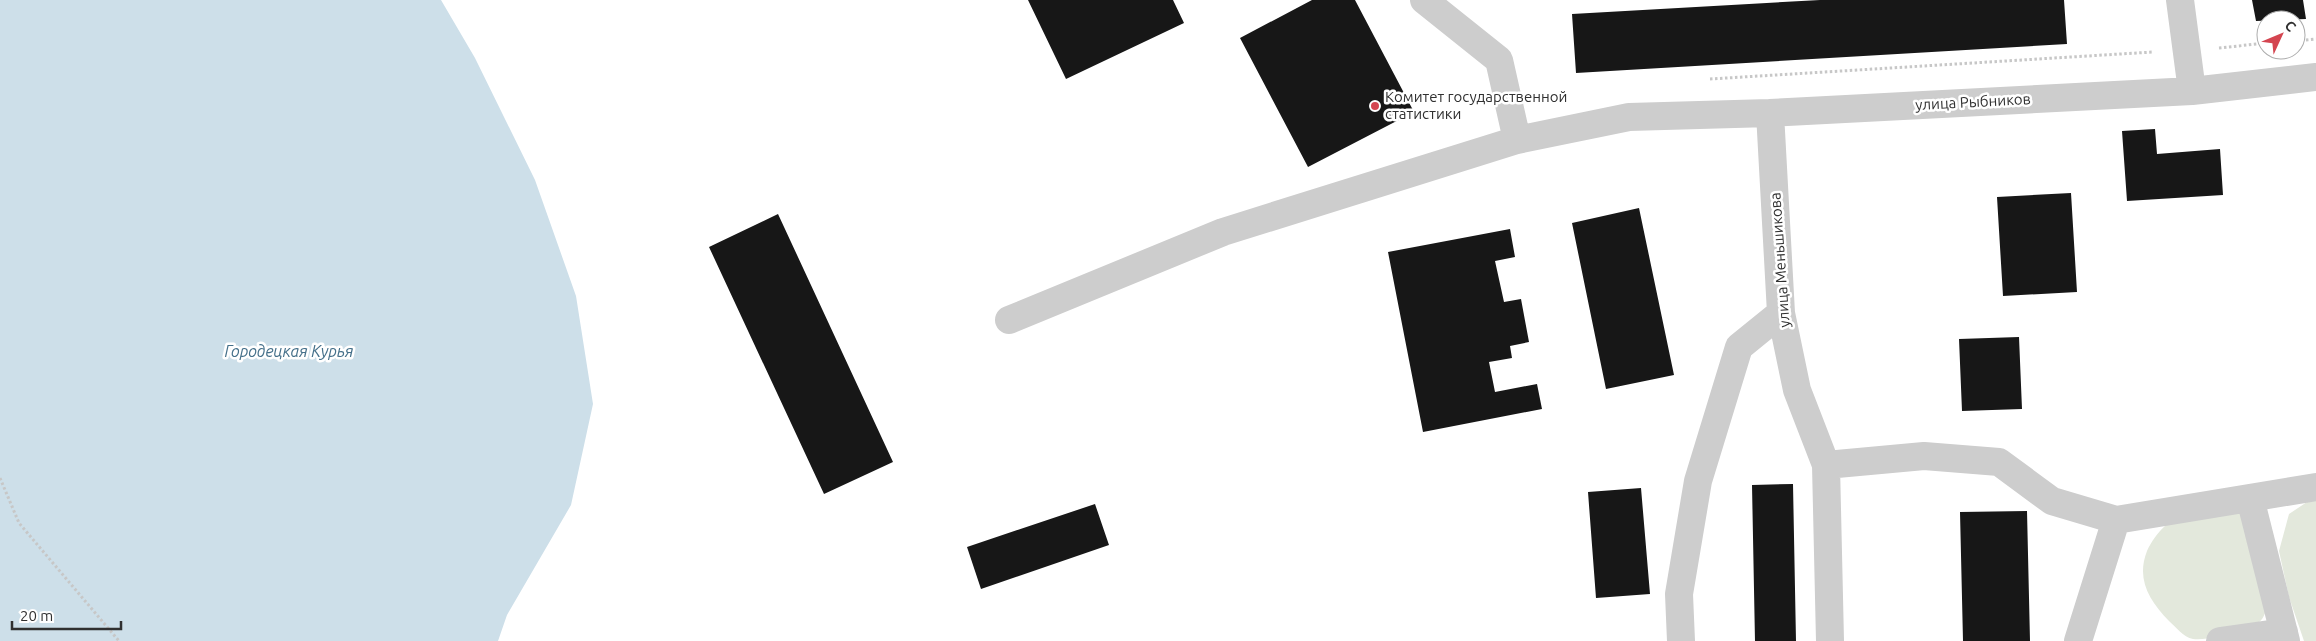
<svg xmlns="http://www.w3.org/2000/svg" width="2316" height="641" font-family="Ubuntu,sans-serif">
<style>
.green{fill:#e3e8dc}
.water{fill:#cddfe9}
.building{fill:#171717}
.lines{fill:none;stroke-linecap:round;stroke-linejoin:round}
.path{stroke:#c7c7c7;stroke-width:3;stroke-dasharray:2.5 2.5;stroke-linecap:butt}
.minor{stroke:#cdcdcd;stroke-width:28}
.poi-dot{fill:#d44550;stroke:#fff;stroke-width:2}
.labels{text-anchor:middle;stroke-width:5;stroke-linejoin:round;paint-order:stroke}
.poi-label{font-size:15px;fill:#303030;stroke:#fff;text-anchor:start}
.street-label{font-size:15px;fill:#303030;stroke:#fff}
.water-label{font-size:16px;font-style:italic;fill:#45708a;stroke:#fff}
</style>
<rect width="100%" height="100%" fill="#fff"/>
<path class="green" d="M2316,496V641H2304L2289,597L2279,551L2289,514Z
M2242,510L2267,607C2262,626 2255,625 2237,630C2225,634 2205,641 2193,639C2183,637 2176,627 2169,621C2149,600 2136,579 2147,551C2151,542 2158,532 2165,526C2186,512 2218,513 2242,510Z"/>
<path class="water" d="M0,0H441L475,58L535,180L576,296L593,404L571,505L507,615L498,641H0Z"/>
<path class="building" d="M1028,0H1173L1184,23L1066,79Z
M1312,0H1355L1414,112L1308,167L1240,38Z
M1820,0H2064L2067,44L1576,73L1572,14Z
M2252,0H2303L2306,19L2256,21Z
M2155,129L2157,154L2220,149L2223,195L2127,201L2122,131Z
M2071,193L2077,292L2003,296L1997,197Z
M1639,208L1674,375L1606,389L1572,223Z
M778,214L893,462L824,494L709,247Z
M1510,229L1515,257L1495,261L1504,302L1521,299L1529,342L1510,346L1512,358L1489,362L1495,392L1537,384L1542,409L1423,432L1388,252Z
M2019,337L2022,409L1962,411L1959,339Z
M1793,484L1796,641H1755L1752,485Z
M1641,488L1650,594L1596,598L1588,492Z
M1095,504L1109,545L981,589L967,547Z
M2027,511L2030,641H1963L1960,512Z"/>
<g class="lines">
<path class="path" d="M2296,41L2316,39
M2219,48L2266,43
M1710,79L2153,52
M0,478L19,523L119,641"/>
<path class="minor" d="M1424,0L1499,60L1517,140
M2180,0L2192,91
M1770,113L1781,313L1797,390L1826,465L1830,641
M1009,320L1223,232L1517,140L1629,117L1770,113L2192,91L2316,77
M1826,465L1924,456L1999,462L2052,501L2116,520
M2250,498L2286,641
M1681,641L1679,594L1698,481L1739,347L1781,313
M2078,641L2116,520L2316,487
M2220,641L2284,632"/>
</g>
<circle class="poi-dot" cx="1375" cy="106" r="5"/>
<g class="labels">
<g class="poi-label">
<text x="1385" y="102">Комитет государственной<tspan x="1385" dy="17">статистики</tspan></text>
</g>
<g class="street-label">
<text transform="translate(1973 102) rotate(-3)" y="5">улица Рыбников</text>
<text transform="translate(1780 260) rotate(-94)" y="5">улица Меньшикова</text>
</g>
<g class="water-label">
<text x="289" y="357">Городецкая Курья</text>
</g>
</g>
<g transform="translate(2281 35) rotate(46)"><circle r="24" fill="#ffffff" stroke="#acacac"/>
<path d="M0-4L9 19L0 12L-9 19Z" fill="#d44550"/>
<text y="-8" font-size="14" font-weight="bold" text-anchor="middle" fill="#303030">С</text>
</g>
<path d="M12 621v8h109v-8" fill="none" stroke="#303030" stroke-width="2.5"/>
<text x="20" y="621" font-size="15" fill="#303030" stroke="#ffffff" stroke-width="4" paint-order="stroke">20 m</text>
</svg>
